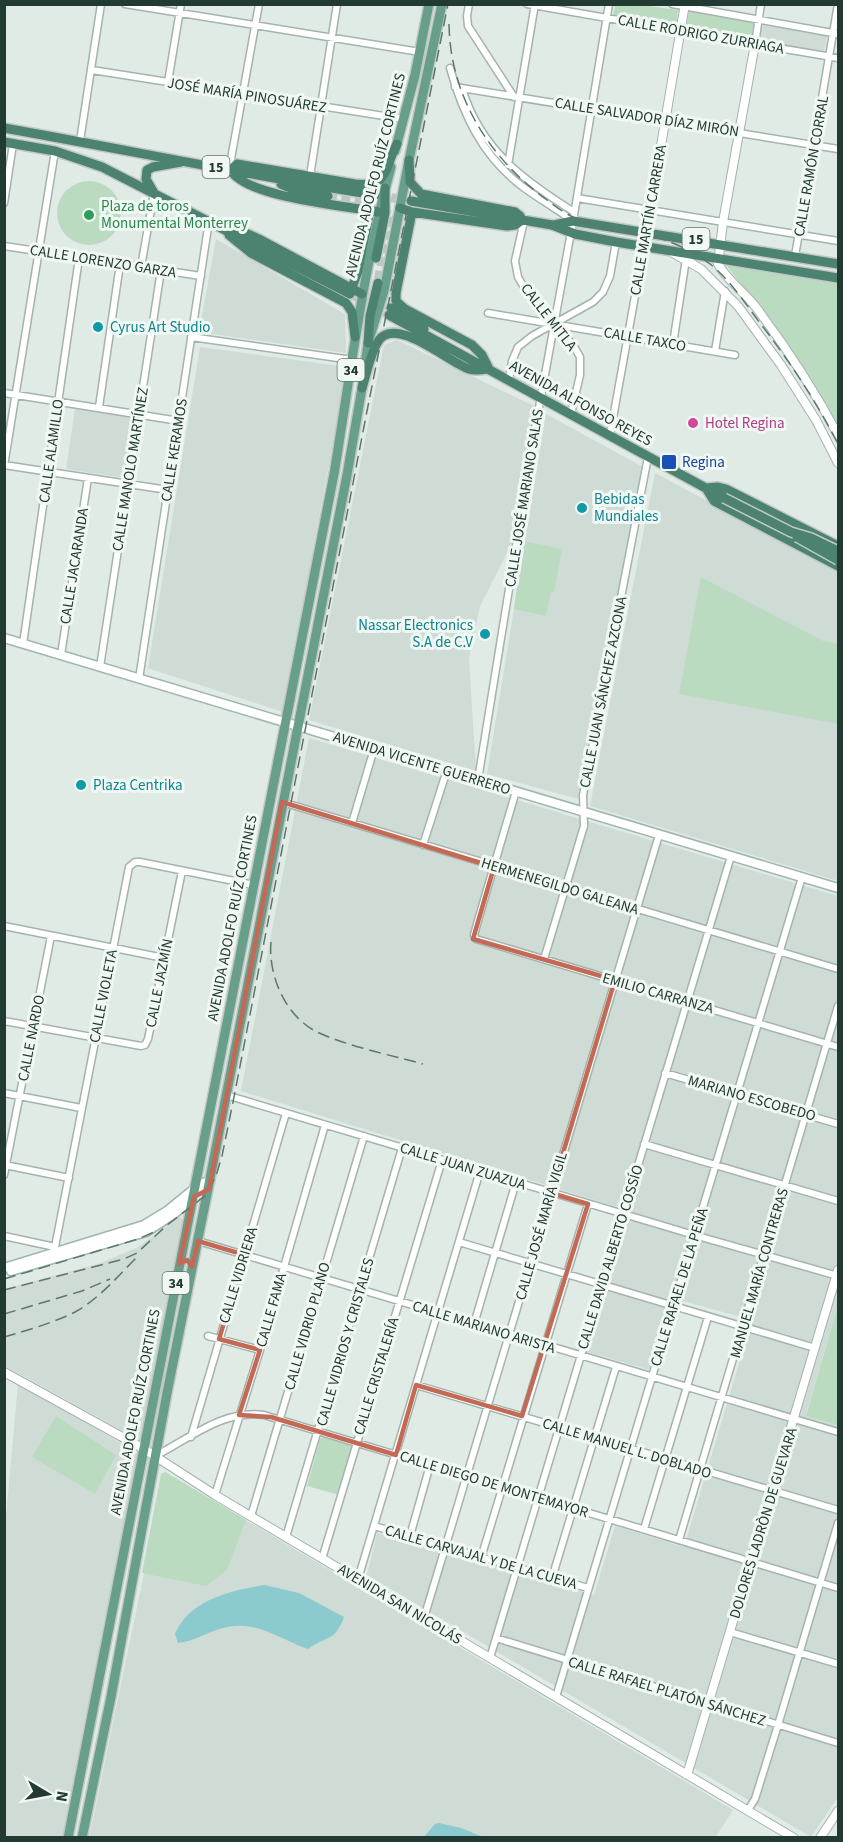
<svg xmlns="http://www.w3.org/2000/svg" width="843" height="1842" font-family="'Source Sans 3',sans-serif">
<style>
.built{fill:#cfdbd5}
.green{fill:#bbdbc1}
.water{fill:#8bcace}
.lines{fill:none;stroke-linecap:round;stroke-linejoin:round}
.trunk-tunnel{stroke:#bbc8c2;stroke-width:9;stroke-dasharray:9 4.5;stroke-linecap:butt}
.minor-casing{stroke:#a4b3ac;stroke-width:9}
.tertiary-casing{stroke:#a4b3ac;stroke-width:10}
.secondary-casing{stroke:#a0b6ac;stroke-width:11}
.primary-casing{stroke:#c1c8c6;stroke-width:12}
.trunk-casing{stroke:#c1c8c6;stroke-width:12}
.minor{stroke:#fff;stroke-width:6}
.tertiary{stroke:#fff;stroke-width:8}
.secondary{stroke:#fff;stroke-width:8}
.primary{stroke:#679f8b;stroke-width:9}
.trunk{stroke:#4b8270;stroke-width:9}
.rail{stroke:#5d776d;stroke-width:1.5;stroke-dasharray:12 6;stroke-linecap:butt}
.trunk-bridge-casing{stroke:#c1c8c6;stroke-width:12;stroke-linecap:butt}
.trunk-bridge{stroke:#4b8270;stroke-width:9}
.marked{fill:none;stroke:#c46955;stroke-width:4.5;stroke-linejoin:round}
.leisure-dot{fill:#2e9e5b;stroke:#f1f8f4;stroke-width:2}
.culture-dot{fill:#0f9aa8;stroke:#f1f8f4;stroke-width:2}
.hotel-dot{fill:#d1479c;stroke:#f1f8f4;stroke-width:2}
.transit-dot{fill:#1a4fb4;stroke:#f1f8f4;stroke-width:2}
.labels{text-anchor:middle;stroke-width:6;stroke-linejoin:round;paint-order:stroke}
.shield{fill:#f1f8f4;stroke:#60746c;stroke-width:1.5}
.shield-label{font-size:14px;font-weight:bold;fill:#223b32}
.street-label{font-size:15px;fill:#223b32;stroke:#f1f8f4}
.leisure-label{font-size:15px;fill:#27864d;stroke:#f1f8f4;text-anchor:start}
.culture-label{font-size:15px;fill:#0d838f;stroke:#f1f8f4;text-anchor:start}
.hotel-label{font-size:15px;fill:#b23c85;stroke:#f1f8f4;text-anchor:start}
.transit-label{font-size:15px;fill:#164399;stroke:#f1f8f4;text-anchor:start}
</style>
<rect width="100%" height="100%" fill="#e1ebe6"/>
<path class="built" d="M763,25L827,35L824,51L760,41Z
M216,239L345,314L346,353L199,332Z
M397,340L536,407L514,539L480,606L469,659L476,771L309,720L384,345Z
M200,347L347,367L283,712L148,668Z
M75,409L134,418L125,478L66,469Z
M546,414L643,467L578,799L487,774Z
M655,473L838,571V881L590,806Z
M309,738L838,896V1306L806,1415L838,1425V1797L811,1837L367,1575L377,1533L594,1595L615,1526L684,1547L752,1320L672,1298L650,1370L588,1352L630,1211L241,1091Z
M179,1217L185,1221L143,1442L5,1366V1289L101,1263L138,1247Z
M18,1383L136,1452L138,1456L63,1837L5,1838L4,1539Z
M165,1472L733,1810L715,1838H89Z"/>
<path class="green" d="M615,5H642L678,10L676,26L613,16Z
M689,11L754,22L751,40L686,29Z
M57 213a32 32 0 1 1 64 0a32 32 0 1 1-64 0Z
M724,262L838,282V425L785,344Z
M523,541L562,549L554,592H551L546,616L514,609Z
M701,577L823,641L838,644V724L679,694Z
M838,1306V1425L806,1416Z
M56,1416L116,1455L95,1494L32,1457Z
M324,1436L351,1444L353,1448L339,1495L307,1486L320,1439Z
M165,1472L246,1520L227,1570L206,1586L142,1573L161,1474Z"/>
<path class="water" d="M264,1585L299,1593L344,1617C335,1642 327,1635 308,1649C280,1639 255,1619 223,1628C207,1632 195,1641 178,1643L175,1634C190,1599 230,1591 264,1585Z
M439,1823L461,1828L483,1837H424L435,1824Z"/>
<g class="lines">
<path class="trunk-tunnel" d="M378,195L409,201
M328,196L375,205L387,212L389,218L378,283
M350,294L389,315"/>
<defs>
<path id="minor" d="M125,4L420,52
M469,4L467,16L468,26L514,97
M527,4L681,31
M672,4L838,34
M761,4L755,44L838,58
M450,68C463,115 483,157 523,187C539,199 557,209 573,221
M92,70L403,119
M168,82L181,4
M455,87L838,149
M462,88C480,149 523,180 574,212
M80,141L101,4
M508,165L535,4
M229,170L259,4
M310,176L337,4
M577,198L838,241
M4,203L13,144
M524,221L515,261L518,277L528,294L573,345L580,357V375L571,414
M4,246L201,276
M795,256L838,4
M141,267L154,193
M488,313L735,355
M191,337L352,360
M673,344L686,259
M715,351L725,291
M509,380L512,361L518,347L532,336L593,302L603,292L610,276L616,242
M4,393L179,421
M99,407L120,264
M610,435L644,246
M4,465L168,490
M4,466L55,151
M23,644L79,258
M61,655L88,478
M100,667L161,270
M139,679L209,221
M478,780L534,435L573,221L609,4
M516,791L479,917L474,935L476,939L838,1047
M282,802L838,969
M352,823L374,749
M423,845L447,770
M4,926L164,958
M544,959L584,826L583,795L648,457
M4,1021L141,1046L145,1045L148,1039L182,871
M665,1073L838,1124
M4,1093L81,1108
M226,1095L694,1235L838,1276
M644,1144L838,1201
M5,1165L69,1178
M4,1175L51,936
M4,1236L55,1247
M198,1241L838,1432
M459,1242L815,1348
M56,1252L55,1247L129,867L135,862H140L254,885
M474,1324L516,1182
M208,1336L260,1350
M416,1385L838,1510
M191,1437L286,1113
M155,1456C189,1439 223,1409 264,1415L838,1588
M215,1495L260,1350L325,1125
M251,1516L364,1136
M374,1526L588,1588
M644,1529L708,1317
M410,1536L430,1465
M286,1537L402,1148
M679,1540L838,1006
M481,1558L588,1204
M322,1559L442,1160
M552,1578L616,1367
M358,1579L480,1171
M424,1618L659,835
M730,1632L838,1664
M496,1638L838,1743
M490,1658L731,856
M556,1697L802,877
M748,1810L755,1799L778,1725L838,1523"/>
<path id="tertiary" d="M681,31L755,44L723,222L718,264C727,280 744,292 755,306C786,347 814,390 838,435
M644,246L685,4
M673,253L701,269L738,306L781,365L816,420L838,463
M4,1372L144,1449L215,1495L794,1838
M687,1775L838,1270
M820,1838L838,1811"/>
<path id="secondary" d="M4,638L838,888
M4,1268L144,1225L167,1211L200,1184L210,1181
M11,1271L146,1232L174,1214L198,1194L208,1189"/>
<path id="primary" d="M395,151L415,75L429,4
M68,1838L334,474C351,371 363,268 391,167
M82,1838L111,1697L167,1393L208,1189L347,475L362,388L368,343L384,291L409,160L442,4"/>
<path id="trunk" d="M4,128C128,150 251,176 375,195
M4,142L55,151L102,167L350,294
M281,184L293,189L328,196
M154,193L146,179L147,170L153,167L181,162
M411,201L552,225L575,234L616,242L838,278
M400,208L412,212L507,226L515,225L522,220L520,216L515,212L421,194L410,182L409,160
M378,212C347,206 244,197 231,170L237,164L355,184C390,188 384,167 397,144
M412,212L396,293V301L405,309L472,345L482,355L489,369
M554,225L573,221L838,264
M239,230L259,239L362,294
M229,235L251,253L346,303L352,312L355,337
M376,258L385,213V188
M352,288L358,271L370,210
M391,308L424,329
M389,315L724,498
M368,343L370,316L378,283
M362,388C367,373 370,353 379,340C397,316 448,362 469,369C475,371 481,370 488,369
M838,546L726,489L718,487L706,488L714,501L838,566"/>
</defs>
<use href="#minor" class="minor-casing"/>
<use href="#tertiary" class="tertiary-casing"/>
<use href="#secondary" class="secondary-casing"/>
<use href="#primary" class="primary-casing"/>
<use href="#trunk" class="trunk-casing"/>
<use href="#minor" class="minor"/>
<use href="#tertiary" class="tertiary"/>
<use href="#secondary" class="secondary"/>
<use href="#primary" class="primary"/>
<use href="#trunk" class="trunk"/>
<path class="rail" d="M449,24C450,96 489,158 547,200C555,206 564,213 573,217C592,226 615,229 635,232C661,237 688,247 710,264C728,278 743,300 757,319C787,358 816,400 838,444
M271,942C268,975 285,1016 317,1032C347,1046 390,1055 423,1064
M4,1279L138,1239L154,1232
M4,1290L124,1259L137,1253L167,1225L205,1196L216,1176L222,1156L234,1097L367,411L448,4
M4,1314L82,1291L110,1279
M4,1337C28,1330 53,1323 75,1312C99,1299 119,1275 138,1256"/>
<defs>
<path id="trunk-bridge" d="M724,498L791,532L811,538L838,551
M797,537L838,560"/>
</defs>
<use href="#trunk-bridge" class="trunk-bridge-casing"/>
<use href="#trunk-bridge" class="trunk-bridge"/>
</g>
<path class="marked" d="M282,802L494,867L473,939L615,980L551,1193L588,1204L522,1416L416,1385L396,1455L271,1417L239,1415L260,1350L219,1339L245,1255L198,1241L192,1267L187,1260L179,1264L194,1197L209,1189Z"/>
<circle class="leisure-dot" cx="89" cy="215" r="6"/>
<g class="culture-dot">
<circle cx="98" cy="327" r="6"/>
<circle cx="582" cy="508" r="6"/>
<circle cx="485" cy="634" r="6"/>
<circle cx="81" cy="785" r="6"/>
</g>
<circle class="hotel-dot" cx="693" cy="423" r="6"/>
<rect class="transit-dot" x="661" y="454" width="16" height="16" rx="3"/>
<g class="labels">
<g class="shield">
<rect x="202.5" y="156" width="27" height="22" rx="4.5"/>
<rect x="682.5" y="228" width="27" height="22" rx="4.5"/>
<rect x="337.5" y="359" width="27" height="22" rx="4.5"/>
<rect x="162.5" y="1272" width="27" height="22" rx="4.5"/>
</g>
<g class="shield-label">
<text x="216" y="172">15</text>
<text x="696" y="244">15</text>
<text x="351" y="375">34</text>
<text x="176" y="1288">34</text>
</g>
<g class="street-label">
<text transform="translate(701 34) rotate(10)" y="5">CALLE RODRIGO ZURRIAGA</text>
<text transform="translate(247 95) rotate(9)" y="5">JOSÉ MARÍA PINOSUÁREZ</text>
<text transform="translate(647 117) rotate(9)" y="5">CALLE SALVADOR DÍAZ MIRÓN</text>
<text transform="translate(811 166) rotate(-80)" y="5">CALLE RAMÓN CORRAL</text>
<text transform="translate(375 175) rotate(-76)" y="5">AVENIDA ADOLFO RUÍZ CORTINES</text>
<text transform="translate(648 220) rotate(-80)" y="5">CALLE MARTÍN CARRERA</text>
<text transform="translate(103 261) rotate(9)" y="5">CALLE LORENZO GARZA</text>
<text transform="translate(549 317) rotate(52)" y="5">CALLE MITLA</text>
<text transform="translate(645 339) rotate(10)" y="5">CALLE TAXCO</text>
<text transform="translate(581 403) rotate(29)" y="5">AVENIDA ALFONSO REYES</text>
<text transform="translate(174 450) rotate(-81)" y="5">CALLE KERAMOS</text>
<text transform="translate(51 451) rotate(-82)" y="5">CALLE ALAMILLO</text>
<text transform="translate(130 469) rotate(-81)" y="5">CALLE MANOLO MARTÍNEZ</text>
<text transform="translate(524 498) rotate(-81)" y="5">CALLE JOSÉ MARIANO SALAS</text>
<text transform="translate(74 566) rotate(-81)" y="5">CALLE JACARANDA</text>
<text transform="translate(603 692) rotate(-79)" y="5">CALLE JUAN SÁNCHEZ AZCONA</text>
<text transform="translate(422 763) rotate(17)" y="5">AVENIDA VICENTE GUERRERO</text>
<text transform="translate(560 886) rotate(17)" y="5">HERMENEGILDO GALEANA</text>
<text transform="translate(232 918) rotate(-79)" y="5">AVENIDA ADOLFO RUÍZ CORTINES</text>
<text transform="translate(159 983) rotate(-79)" y="5">CALLE JAZMÍN</text>
<text transform="translate(658 993) rotate(16)" y="5">EMILIO CARRANZA</text>
<text transform="translate(103 996) rotate(-79)" y="5">CALLE VIOLETA</text>
<text transform="translate(31 1038) rotate(-79)" y="5">CALLE NARDO</text>
<text transform="translate(752 1098) rotate(16)" y="5">MARIANO ESCOBEDO</text>
<text transform="translate(463 1166) rotate(17)" y="5">CALLE JUAN ZUAZUA</text>
<text transform="translate(541 1226) rotate(-74)" y="5">CALLE JOSÉ MARÍA VIGIL</text>
<text transform="translate(610 1257) rotate(-73)" y="5">CALLE DAVID ALBERTO COSSÍO</text>
<text transform="translate(759 1273) rotate(-74)" y="5">MANUEL MARÍA CONTRERAS</text>
<text transform="translate(238 1275) rotate(-73)" y="5">CALLE VIDRIERA</text>
<text transform="translate(679 1287) rotate(-73)" y="5">CALLE RAFAEL DE LA PEÑA</text>
<text transform="translate(271 1310) rotate(-74)" y="5">CALLE FAMA</text>
<text transform="translate(307 1326) rotate(-74)" y="5">CALLE VIDRIO PLANO</text>
<text transform="translate(484 1327) rotate(17)" y="5">CALLE MARIANO ARISTA</text>
<text transform="translate(345 1342) rotate(-74)" y="5">CALLE VIDRIOS Y CRISTALES</text>
<text transform="translate(376 1376) rotate(-73)" y="5">CALLE CRISTALERÍA</text>
<text transform="translate(135 1412) rotate(-79)" y="5">AVENIDA ADOLFO RUÍZ CORTINES</text>
<text transform="translate(627 1448) rotate(17)" y="5">CALLE MANUEL L. DOBLADO</text>
<text transform="translate(494 1484) rotate(17)" y="5">CALLE DIEGO DE MONTEMAYOR</text>
<text transform="translate(763 1523) rotate(-73)" y="5">DOLORES LADRÒN DE GUEVARA</text>
<text transform="translate(481 1557) rotate(16)" y="5">CALLE CARVAJAL Y DE LA CUEVA</text>
<text transform="translate(400 1604) rotate(31)" y="5">AVENIDA SAN NICOLÁS</text>
<text transform="translate(667 1691) rotate(17)" y="5">CALLE RAFAEL PLATÓN SÁNCHEZ</text>
</g>
<g class="leisure-label">
<text x="101" y="211">Plaza de toros<tspan x="101" dy="17">Monumental Monterrey</tspan></text>
</g>
<g class="culture-label">
<text x="110" y="332">Cyrus Art Studio</text>
<text x="594" y="504">Bebidas<tspan x="594" dy="17">Mundiales</tspan></text>
<text x="473" y="630" text-anchor="end">Nassar Electronics<tspan x="473" dy="17">S.A de C.V</tspan></text>
<text x="93" y="790">Plaza Centrika</text>
</g>
<g class="hotel-label">
<text x="705" y="428">Hotel Regina</text>
</g>
<g class="transit-label">
<text x="682" y="467">Regina</text>
</g>
</g>
<rect width="843" height="1842" fill="none" stroke="#223b32" stroke-width="12"/>
<g transform="translate(48 1794) rotate(100)" stroke="#f1f8f4" stroke-width="4.5" paint-order="stroke">
<path d="M0-4.5L10 22L0 15L-10 22Z" fill="#223b32"/>
<text y="-9" font-size="16" font-weight="bold" text-anchor="middle" fill="#223b32">N</text>
</g>
</svg>
